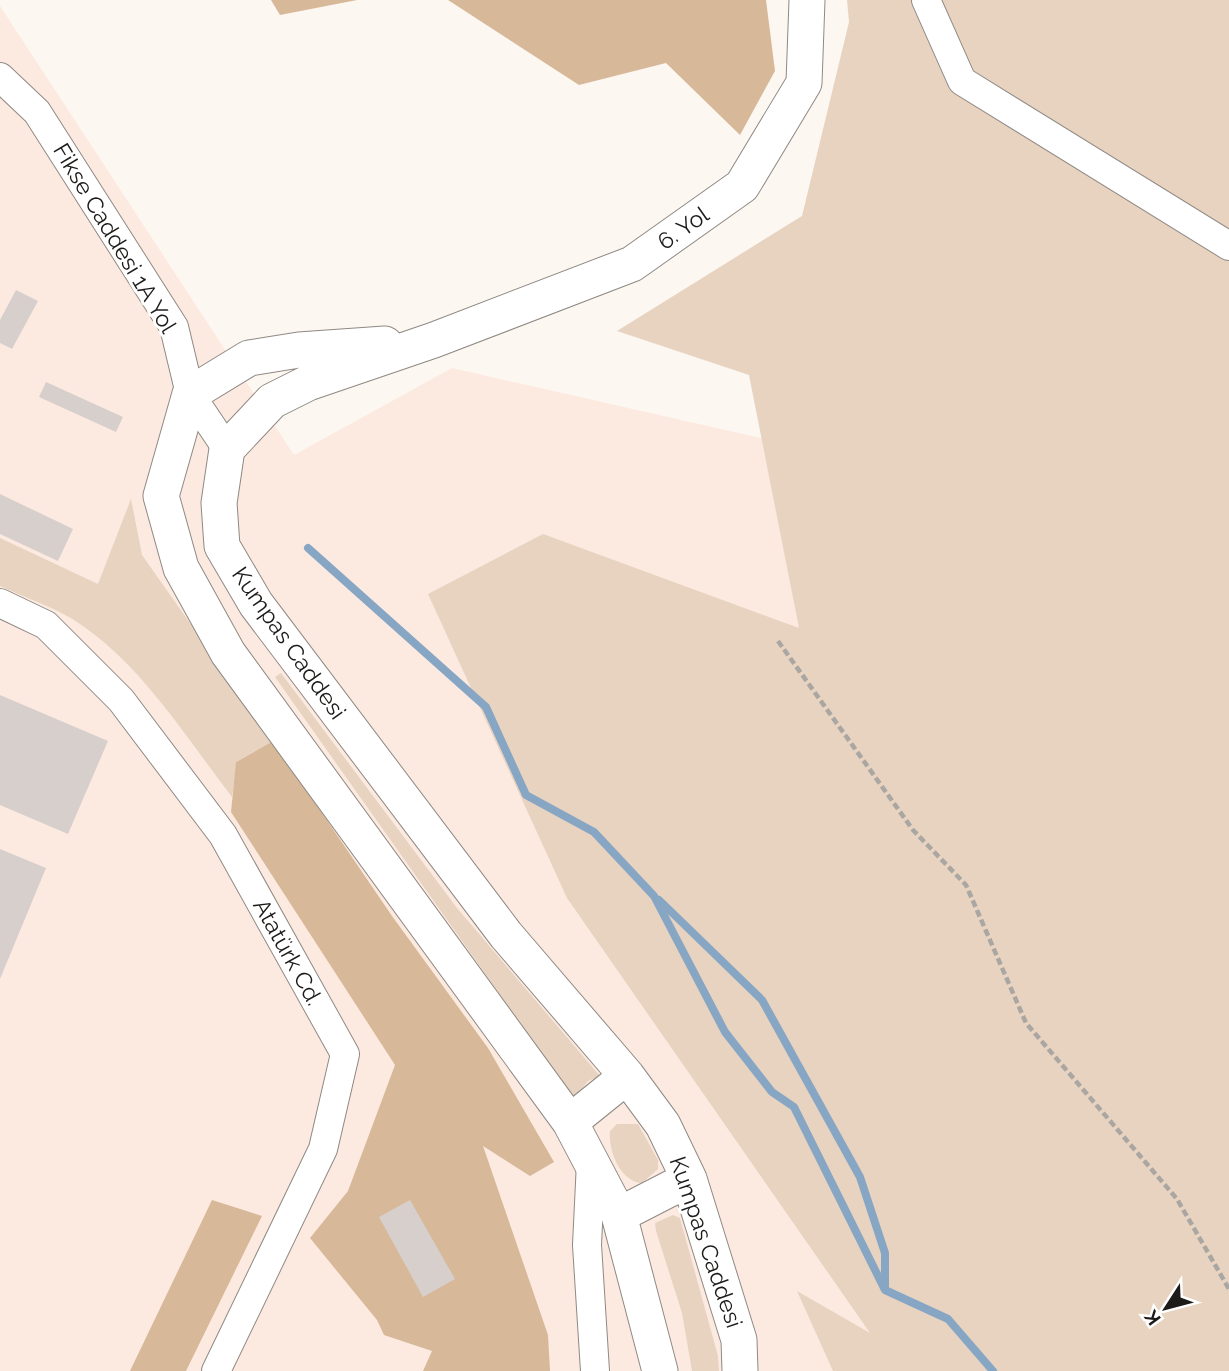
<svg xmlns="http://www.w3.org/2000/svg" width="1229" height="1371" font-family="Raleway,sans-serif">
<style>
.industrial{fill:#fceae0}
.green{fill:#e7d3c0}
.forest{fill:#d7b899}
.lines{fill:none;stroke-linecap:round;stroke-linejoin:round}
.stream{stroke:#87a6c4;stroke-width:8}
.building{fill:#d7cfcc}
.minor-casing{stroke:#8f8984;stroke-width:30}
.major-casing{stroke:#8f8984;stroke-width:37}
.path{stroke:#aaa6a1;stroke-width:4.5;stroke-dasharray:7 3.5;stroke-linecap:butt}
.minor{stroke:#fff;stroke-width:28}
.major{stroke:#fff;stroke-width:35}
.labels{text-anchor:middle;stroke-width:6;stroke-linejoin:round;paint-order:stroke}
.street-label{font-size:23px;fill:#1d1b19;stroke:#fff}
</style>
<rect width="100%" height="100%" fill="#fdf7f1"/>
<path class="industrial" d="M0,6L294,455L452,368L871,463L1229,1371H0Z"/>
<path class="green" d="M847,0H1229V1371H833L797,1291L870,1333L567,898L428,594L543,534L799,628L749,375L617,331L802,216L849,22Z
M131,499L142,555L273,741L237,761L232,797C185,736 140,662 74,620C51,606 24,597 0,586V538L98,584Z
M281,673L457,908L600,1076L588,1081L574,1099L275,677Z
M617,1124H638L658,1160V1169L642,1183C620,1182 608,1150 610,1131Z
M673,1215L680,1218L718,1356L719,1371H692L682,1313L656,1231L655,1223Z"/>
<path class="forest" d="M271,0H357L280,15Z
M448,0H766L775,71L740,135L666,63L579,85Z
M273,741L392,916L488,1048L554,1162L530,1176L483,1146L548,1335L550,1371H423L432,1351L384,1335L377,1320L310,1238L348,1191L395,1065L231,812L236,762Z
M212,1200L262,1216L186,1371H130Z"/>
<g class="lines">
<path class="stream" d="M308,548L486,707L526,795L594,832L654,896L725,1032L772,1092L794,1107L885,1290L948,1319L993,1371
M659,900L762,1000L860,1177L885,1253V1286"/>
</g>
<path class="building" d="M16,290L38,301L12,349L0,343V320Z
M46,382L123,417L116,432L39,397Z
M0,494L73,529L58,561L0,534Z
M0,695L108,741L68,834L0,805Z
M0,849L46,868L0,979Z
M410,1200L455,1279L423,1297L379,1217Z"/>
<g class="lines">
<defs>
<path id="minor" d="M926,0L962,81L1229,246
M0,77L37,112L174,327L190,394L227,449
M0,603L46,625L121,700L223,835L345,1054L323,1149L216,1371
M591,1162L587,1245L595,1371"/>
<path id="major" d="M385,344L299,350L249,358L190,394L161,496L181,568L228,653L570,1122L619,1215L660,1371
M570,1122L627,1076
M619,1215L689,1179
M740,1371L739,1340L689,1179L663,1125L627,1076L506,935L256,604L222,546L219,503L227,449L272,401L308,383L434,340L632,264L742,186L804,83L807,0"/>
</defs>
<use href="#minor" class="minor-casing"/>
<use href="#major" class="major-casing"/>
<path class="path" d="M778,641L913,830L966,885L1026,1023L1177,1199L1229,1289"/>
<use href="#minor" class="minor"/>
<use href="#major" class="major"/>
</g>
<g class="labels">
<g class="street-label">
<text transform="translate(683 228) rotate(-35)" y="8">6. Yol</text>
<text transform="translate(115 238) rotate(59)" y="8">Fikse Caddesi 1A Yol</text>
<text transform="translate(289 643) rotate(55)" y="8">Kumpas Caddesi</text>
<text transform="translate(288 952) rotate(61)" y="8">Atatürk Cd.</text>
<text transform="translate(706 1242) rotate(71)" y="8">Kumpas Caddesi</text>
</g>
</g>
<g transform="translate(1166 1308) rotate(234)" stroke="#ffffff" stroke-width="5" paint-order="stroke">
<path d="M0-5L12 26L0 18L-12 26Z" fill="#1d1b19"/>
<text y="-10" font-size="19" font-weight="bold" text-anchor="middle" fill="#1d1b19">K</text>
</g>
</svg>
